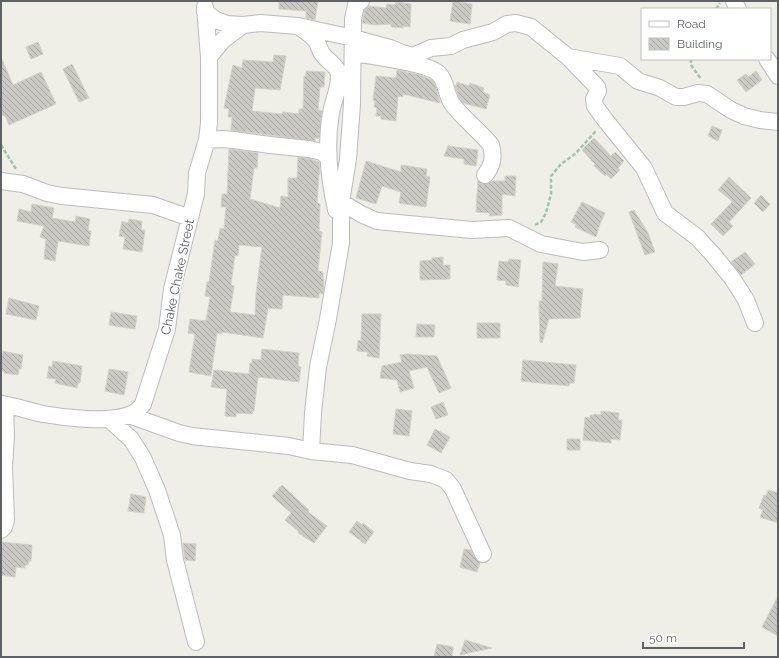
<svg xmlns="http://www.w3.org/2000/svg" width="779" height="658" font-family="Raleway,sans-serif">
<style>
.building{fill:url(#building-back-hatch);stroke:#d4d1c5;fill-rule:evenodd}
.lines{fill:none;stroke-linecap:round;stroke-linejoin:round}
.street-casing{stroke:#b9bbc0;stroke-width:18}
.path{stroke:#9cc5ad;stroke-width:2.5;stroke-dasharray:4 2;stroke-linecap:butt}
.street{stroke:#fff;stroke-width:16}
.labels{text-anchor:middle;stroke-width:3;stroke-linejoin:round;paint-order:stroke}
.street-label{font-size:13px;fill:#5e6166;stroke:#fff}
</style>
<defs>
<pattern id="building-back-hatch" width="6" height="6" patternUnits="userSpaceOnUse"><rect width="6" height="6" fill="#cbc9c4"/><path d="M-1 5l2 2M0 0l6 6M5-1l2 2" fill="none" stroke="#a8a7a3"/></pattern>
</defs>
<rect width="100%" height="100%" fill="#f0efe7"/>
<path class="building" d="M279,1H318L315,20L306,18V11L279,9Z
M453,1L472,4L470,24L450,21Z
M396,2L411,4L410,27L403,26V28L392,27L390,24L376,25L362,23L365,10L369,6L386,8L387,4L395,5Z
M38,42L43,54L31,59L26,47Z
M274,55L286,56L280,90L255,88L252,111L282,114L283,112L299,114V109H303L304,76H306V71L325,72L324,87H320L318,110L322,111L319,138H315V141L231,130L232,117H228L229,109L224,108L233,65L242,68L243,60L273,62Z
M1,57L13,85L41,72L56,104L9,125L6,117L1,114Z
M72,64L89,98L79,102L63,69Z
M397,70L420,75L433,81L436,87L440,103L403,94V97L398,96L396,121L381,119V116H376L377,108L374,107L375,101L373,100L376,76L396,78Z
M756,71L762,80L746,92L737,80L746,74L748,77Z
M457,82L469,86L470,83L484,88L483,92L490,95L486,109L463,103L459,97L455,85L456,86Z
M712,126L722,130L718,141L708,136Z
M594,138L611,156L615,152L624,161L618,168L620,170L611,179L606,174L605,176L594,166L595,164L582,150Z
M448,146L478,150L476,166L464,164V159L444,156Z
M229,149L258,153L257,168H254L250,199L280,208L281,196L288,197V178H297L298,157L307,158L319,162L320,174H319L317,203L320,204L319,231L322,232L318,271L323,272V279H324L323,294L319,293V298L283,295L282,309L268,308L263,338L222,332V334L217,333L211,376L189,372L195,334L188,333L190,319L206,321L210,297L205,296L207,282H209L215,240L218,241L220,228L224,229L226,207H221L222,194H227ZM239,245L262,247L256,293L255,315L230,312L234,286L231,285L235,255L238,256Z
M366,161L401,172V165L427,169L426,176L430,177L426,207L399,203L401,192L382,186L376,204L356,198Z
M505,176H516L515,196L502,194V215L489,216L490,213L476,212L478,180L484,184L492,181H505Z
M729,177L751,198L729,222L733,226L723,236L711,224L732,202V201L718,190Z
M761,195L770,204L763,212L754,203Z
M582,202L605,213L600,224L596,237L575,227L576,224L571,222Z
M32,204L54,208L52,218L75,222L76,216L90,219L88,230L91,231L89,246L58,241L55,261L44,259L46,239L40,237L44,226L17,221L19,209L31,212Z
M634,210L648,233L655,252L645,255L629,212Z
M129,219L142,221L141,230H145L142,252L123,249L125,237L119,236L122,221L128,223Z
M745,252L755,264L741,275L731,262Z
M443,257V265H450V279L420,280V261L432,260V258Z
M509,259L521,260L518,287L506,285V281L497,280L499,261L508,262Z
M543,262L558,264L555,286L583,289L580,318L549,319L542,343L540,342L539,301H542Z
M9,298L39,306L36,320L6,314Z
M111,312L137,316L135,329L109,325Z
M362,314H381L379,358L367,356L368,352L357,351L358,340L361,341Z
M477,323H500V338H477Z
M417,324L435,325L434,337H416Z
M262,349L299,353L298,366L301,367L299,382L258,377L254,411H253L252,414L236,413V417L225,416L227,389L211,387L214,370L249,374L250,363H252V359L261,360Z
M1,351L23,355L21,369H19L18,375L4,373V371H1Z
M407,354L437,356L451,388L439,393L427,367L409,371L414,388L400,392L397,380L380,378L382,366L402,362L400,355Z
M523,360L576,365L574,383H570L569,386L521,381Z
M53,361L82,366L80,383H78L77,388L55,383L56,379L47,378L49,366L52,367Z
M109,369L128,372L124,395L105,391Z
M443,402L448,415L436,419L431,407Z
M396,409L412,411L409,436L393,434Z
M601,411L619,413L618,420H622L620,440L611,439V443L583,440L585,417L590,418V415H594V414L601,415Z
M435,429L450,437L441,453L427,445Z
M567,439H580V450H567Z
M282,485L309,510L308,512L327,526L314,543L298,533L299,532L285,520L291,513L272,496Z
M768,490L778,493V523L760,517L763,510L759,508L764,495L766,496Z
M131,494L146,497L144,513L128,511Z
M357,521L362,525L363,523L374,532L365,544L349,532Z
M1,542L32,545L31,561H29L28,565H25V568L16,567L15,577L1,575Z
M183,543L196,544L195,561L185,560Z
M464,549L471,550L475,558L480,563L477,572L460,567Z
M778,596V636L762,627Z
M465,640L492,648L460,655Z
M437,644L453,647L452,657H434Z"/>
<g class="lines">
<defs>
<path id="street" d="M734,1L738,9
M205,12L216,20L227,24L243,25L260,23L298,26L353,38L390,48L402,53L413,56L431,48L451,46L463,40L493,32L507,24L516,23L531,27L568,57L620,66L638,81L660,88L676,97H684L698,93L707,94L731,110L744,116L760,120L778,122
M301,28C307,32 313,36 317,42C319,47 320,52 324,56C329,62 337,66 339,74C340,87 333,101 331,113C325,146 329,179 336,210
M353,53C370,56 429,63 439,74C446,81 446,93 451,102C460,116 480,131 491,145C494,157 493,165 485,175
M209,57L223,40L243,25
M568,57L597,87L598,91L594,99L595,106L606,121L644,168L665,213L698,238L715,257L732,278L746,300L755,323
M767,59L778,76
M207,140L222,139L234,140L270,145L309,149L322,152L328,157
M1,181L23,184L47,193L62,196L153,205L190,218
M341,202L361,214L377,221L472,230L509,228L541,244L583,252L600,250
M1,404C15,406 29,411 43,414C65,418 108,423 129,415C135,413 140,409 143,404L167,329L172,289L196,194L197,173L207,140L209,123V57L205,7
M129,415L179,433L192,436L289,446L311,451L352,455L410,471L431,474L446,480L453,489L483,554
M109,419L131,439L143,458L157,490L172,535L175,560L196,642
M311,451L313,413L318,367L328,319L341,243V202L348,159L352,104L353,19L356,5L361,1
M1,530L4,527L6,520L4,467L6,436L5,405"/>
</defs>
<use href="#street" class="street-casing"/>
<path class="path" d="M716,9L720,3
M691,59V65L701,79
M1,145L16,169
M535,225L541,222L546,213L551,194V176L561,164L575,154L596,131"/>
<use href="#street" class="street"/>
</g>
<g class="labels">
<g class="street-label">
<text transform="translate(177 277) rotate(-78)" y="5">Chake Chake Street</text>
</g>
</g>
<rect width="779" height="658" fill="none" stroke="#5e6166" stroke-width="4"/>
<rect x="641" y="8" width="130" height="52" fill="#ffffff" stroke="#bfc0c2"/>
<rect x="649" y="21" width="20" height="6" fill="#ffffff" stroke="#bfc0c2"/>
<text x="677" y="28" font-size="12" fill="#5e6166">Road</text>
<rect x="649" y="38" width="20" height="12" fill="url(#building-back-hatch)" stroke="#bfc0c2"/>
<text x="677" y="48" font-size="12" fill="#5e6166">Building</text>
<path d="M643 642v6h101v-6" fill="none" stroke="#5e6166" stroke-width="2"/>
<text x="649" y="642" font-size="12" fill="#5e6166" stroke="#ffffff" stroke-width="3" paint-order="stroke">50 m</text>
</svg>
